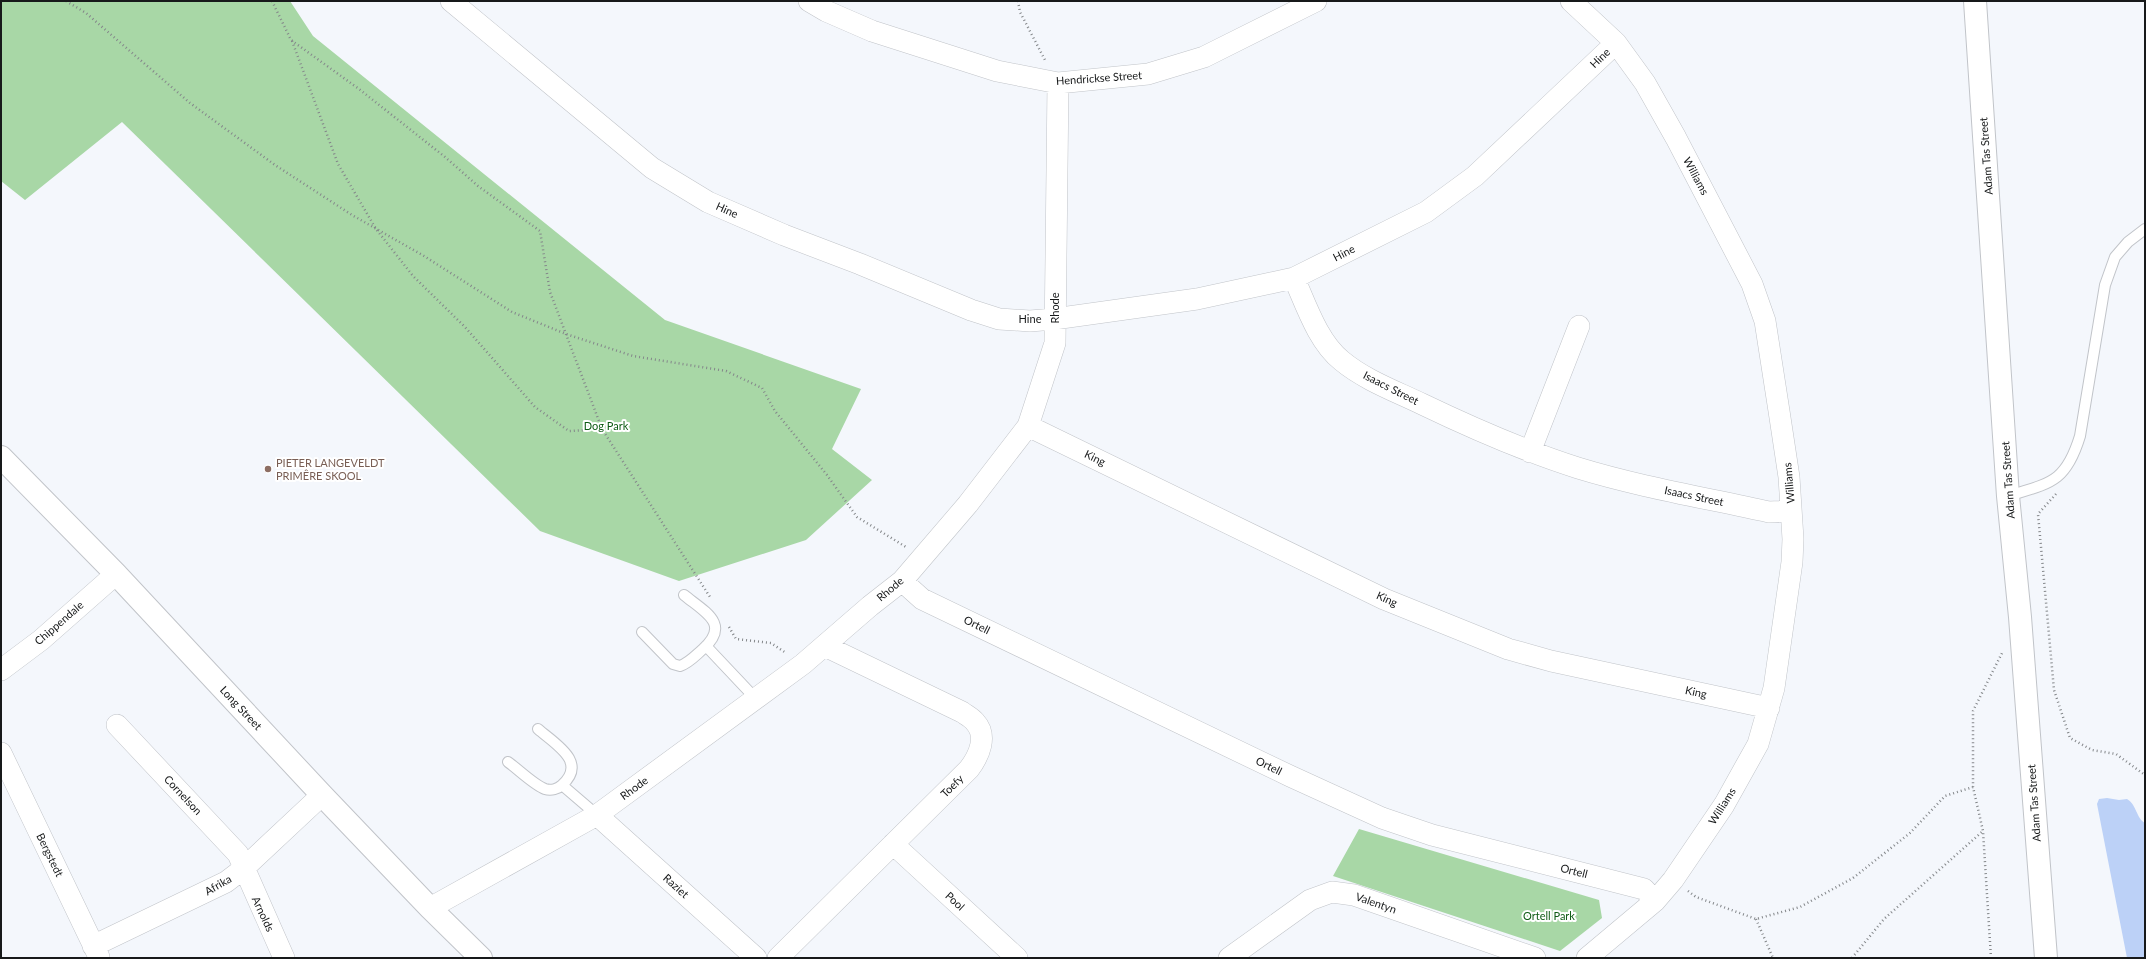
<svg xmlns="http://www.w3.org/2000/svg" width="2146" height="959" font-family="Lato,sans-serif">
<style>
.green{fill:#a8d7a6}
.water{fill:#bcd1f7}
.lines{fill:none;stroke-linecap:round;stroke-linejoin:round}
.service-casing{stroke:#c1c4c9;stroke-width:12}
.minor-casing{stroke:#c1c4c9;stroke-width:22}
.tertiary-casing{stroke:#c1c4c9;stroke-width:24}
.primary-casing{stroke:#c1c4c9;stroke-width:24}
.path{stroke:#84878a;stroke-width:2.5;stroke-dasharray:1 3;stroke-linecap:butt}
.service{stroke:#fff;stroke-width:10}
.minor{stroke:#fff;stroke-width:21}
.tertiary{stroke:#fff;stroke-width:22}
.primary{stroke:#fff;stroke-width:22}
.education-dot{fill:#8d6e63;stroke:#fff;stroke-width:1.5}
.labels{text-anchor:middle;stroke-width:4;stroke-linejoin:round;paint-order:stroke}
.street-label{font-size:11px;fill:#17191a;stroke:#fff}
.park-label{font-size:11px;fill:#0e5b14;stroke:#fff}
.education-label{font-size:11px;fill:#785e54;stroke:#fff;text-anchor:start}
</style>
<rect width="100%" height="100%" fill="#f4f7fc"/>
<path class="green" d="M1,1H290L313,36L665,320L861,389L832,449L872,480L806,540L679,581L540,531L122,122L25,200L1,181Z
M1359,829L1599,900L1602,918L1560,951L1333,876Z"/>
<path class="water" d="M2107,798L2119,800L2127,799C2137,805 2136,818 2145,823V958H2127L2097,804L2099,799Z"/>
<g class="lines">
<defs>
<path id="service" d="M2008,496C2051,483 2066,482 2080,436L2105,285L2115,257L2128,242L2145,229
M642,632L673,664L680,666C689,663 695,656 703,649C731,624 705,612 684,595
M706,646L756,699
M508,762C518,769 534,785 545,789C551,791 558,789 562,785C588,762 555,744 538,729
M562,785L597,815"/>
<path id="minor" d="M451,1L652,168L708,202L784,235L860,264L971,310L999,319L1030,321L1054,319L1197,299L1294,278L1426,212L1475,176L1616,43
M809,1L826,11L872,31L997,71L1058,83L1148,74L1204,57L1316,1
M1571,1L1616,43L1645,83L1676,138L1752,284L1765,321L1779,411L1789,477L1793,539L1792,562L1774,688L1758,744L1724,805L1673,880L1655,901L1587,958
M1294,278C1306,305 1318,342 1342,361C1365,380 1395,391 1422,404C1472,428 1524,451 1578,468C1640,487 1706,498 1769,512L1791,511
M1028,426L1384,599L1508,649L1551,661L1769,708
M1530,452L1579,326
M902,581L922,599L1290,776L1382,818L1432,835L1644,889L1655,901
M1,670L41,640L116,574
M117,725L238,854L284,958
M1,753L99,957
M597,815L756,958
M893,844L1017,958
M430,908L597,815L803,664L870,606L902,581L968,504L1028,426L1055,343L1058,83
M93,946L226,882L243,869L322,795
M778,958L969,769C979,756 988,736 975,722C972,718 966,715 962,712L825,646
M1229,958L1310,900L1332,892L1354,895L1535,958"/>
<path id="tertiary" d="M1,457L116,574L322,795L430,908L481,958"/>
<path id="primary" d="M1975,1L2008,496L2020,617L2046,958"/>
</defs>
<use href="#service" class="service-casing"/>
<use href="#minor" class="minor-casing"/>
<use href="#tertiary" class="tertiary-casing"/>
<use href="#primary" class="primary-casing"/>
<path class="path" d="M66,1L86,13L190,103L275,165L352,215L424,256L512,312L566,334L633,356L726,371L762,388L775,411L827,475L857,517L906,547
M272,1L291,40L359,89L445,157L478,186L540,231L550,292L602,429L710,597
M1018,1L1020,12L1046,62
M292,41L338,164L376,229L413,276L465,327L535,407L569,431L602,429
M2056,494L2038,514L2054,690L2070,738L2092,750L2116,754L2145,775
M729,627L736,639L771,643L786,653
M1688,891L1696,897L1756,919L1800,907L1853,878L1910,833L1945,796L1973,787
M1756,919L1773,958
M1852,958L1884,919L1983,831
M1991,958L1983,831L1973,787V711L2003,651"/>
<use href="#service" class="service"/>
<use href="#minor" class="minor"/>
<use href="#tertiary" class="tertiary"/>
<use href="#primary" class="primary"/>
</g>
<circle class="education-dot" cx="268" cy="469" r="4"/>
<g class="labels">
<g class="street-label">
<text transform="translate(1600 58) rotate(-44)" y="4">Hine</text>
<text transform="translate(1099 78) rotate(-4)" y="4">Hendrickse Street</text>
<text transform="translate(1986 156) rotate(-94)" y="4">Adam Tas Street</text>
<text transform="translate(1696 176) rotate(62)" y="4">Williams</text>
<text transform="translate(727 210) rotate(24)" y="4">Hine</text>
<text transform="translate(1344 253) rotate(-27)" y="4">Hine</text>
<text transform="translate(1055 308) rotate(-90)" y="4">Rhode</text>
<text x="1030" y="323">Hine</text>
<text transform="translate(1391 388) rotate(27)" y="4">Isaacs Street</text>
<text transform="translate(1095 458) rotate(26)" y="4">King</text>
<text transform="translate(2008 480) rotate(-94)" y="4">Adam Tas Street</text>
<text transform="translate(1789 483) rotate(-95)" y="4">Williams</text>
<text transform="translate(1694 496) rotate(12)" y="4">Isaacs Street</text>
<text transform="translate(890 589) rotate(-40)" y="4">Rhode</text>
<text transform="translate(1387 599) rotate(24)" y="4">King</text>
<text transform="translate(59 623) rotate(-41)" y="4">Chippendale</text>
<text transform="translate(977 625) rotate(26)" y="4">Ortell</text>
<text transform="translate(1696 692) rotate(12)" y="4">King</text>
<text transform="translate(241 708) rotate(47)" y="4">Long Street</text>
<text transform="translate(1269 766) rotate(26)" y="4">Ortell</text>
<text transform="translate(952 786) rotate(-45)" y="4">Toefy</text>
<text transform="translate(634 788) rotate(-36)" y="4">Rhode</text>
<text transform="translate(183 795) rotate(47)" y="4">Cornelson</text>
<text transform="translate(2034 803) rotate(-94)" y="4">Adam Tas Street</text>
<text transform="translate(1722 806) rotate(-58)" y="4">Williams</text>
<text transform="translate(50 855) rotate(64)" y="4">Bergstedt</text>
<text transform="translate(1574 871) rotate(14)" y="4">Ortell</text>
<text transform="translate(218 885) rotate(-30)" y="4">Afrika</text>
<text transform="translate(676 886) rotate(42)" y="4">Raziet</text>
<text transform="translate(955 901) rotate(43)" y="4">Pool</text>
<text transform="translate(1376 903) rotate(19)" y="4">Valentyn</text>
<text transform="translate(263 914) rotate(65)" y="4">Arnolds</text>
</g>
<g class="park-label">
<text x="606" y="430">Dog Park</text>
<text x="1549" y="920">Ortell Park</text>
</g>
<g class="education-label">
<text x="276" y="467">PIETER LANGEVELDT<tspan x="276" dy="13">PRIMÊRE SKOOL</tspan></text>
</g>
</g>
<rect width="2146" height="959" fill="none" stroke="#17191a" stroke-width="4"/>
</svg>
